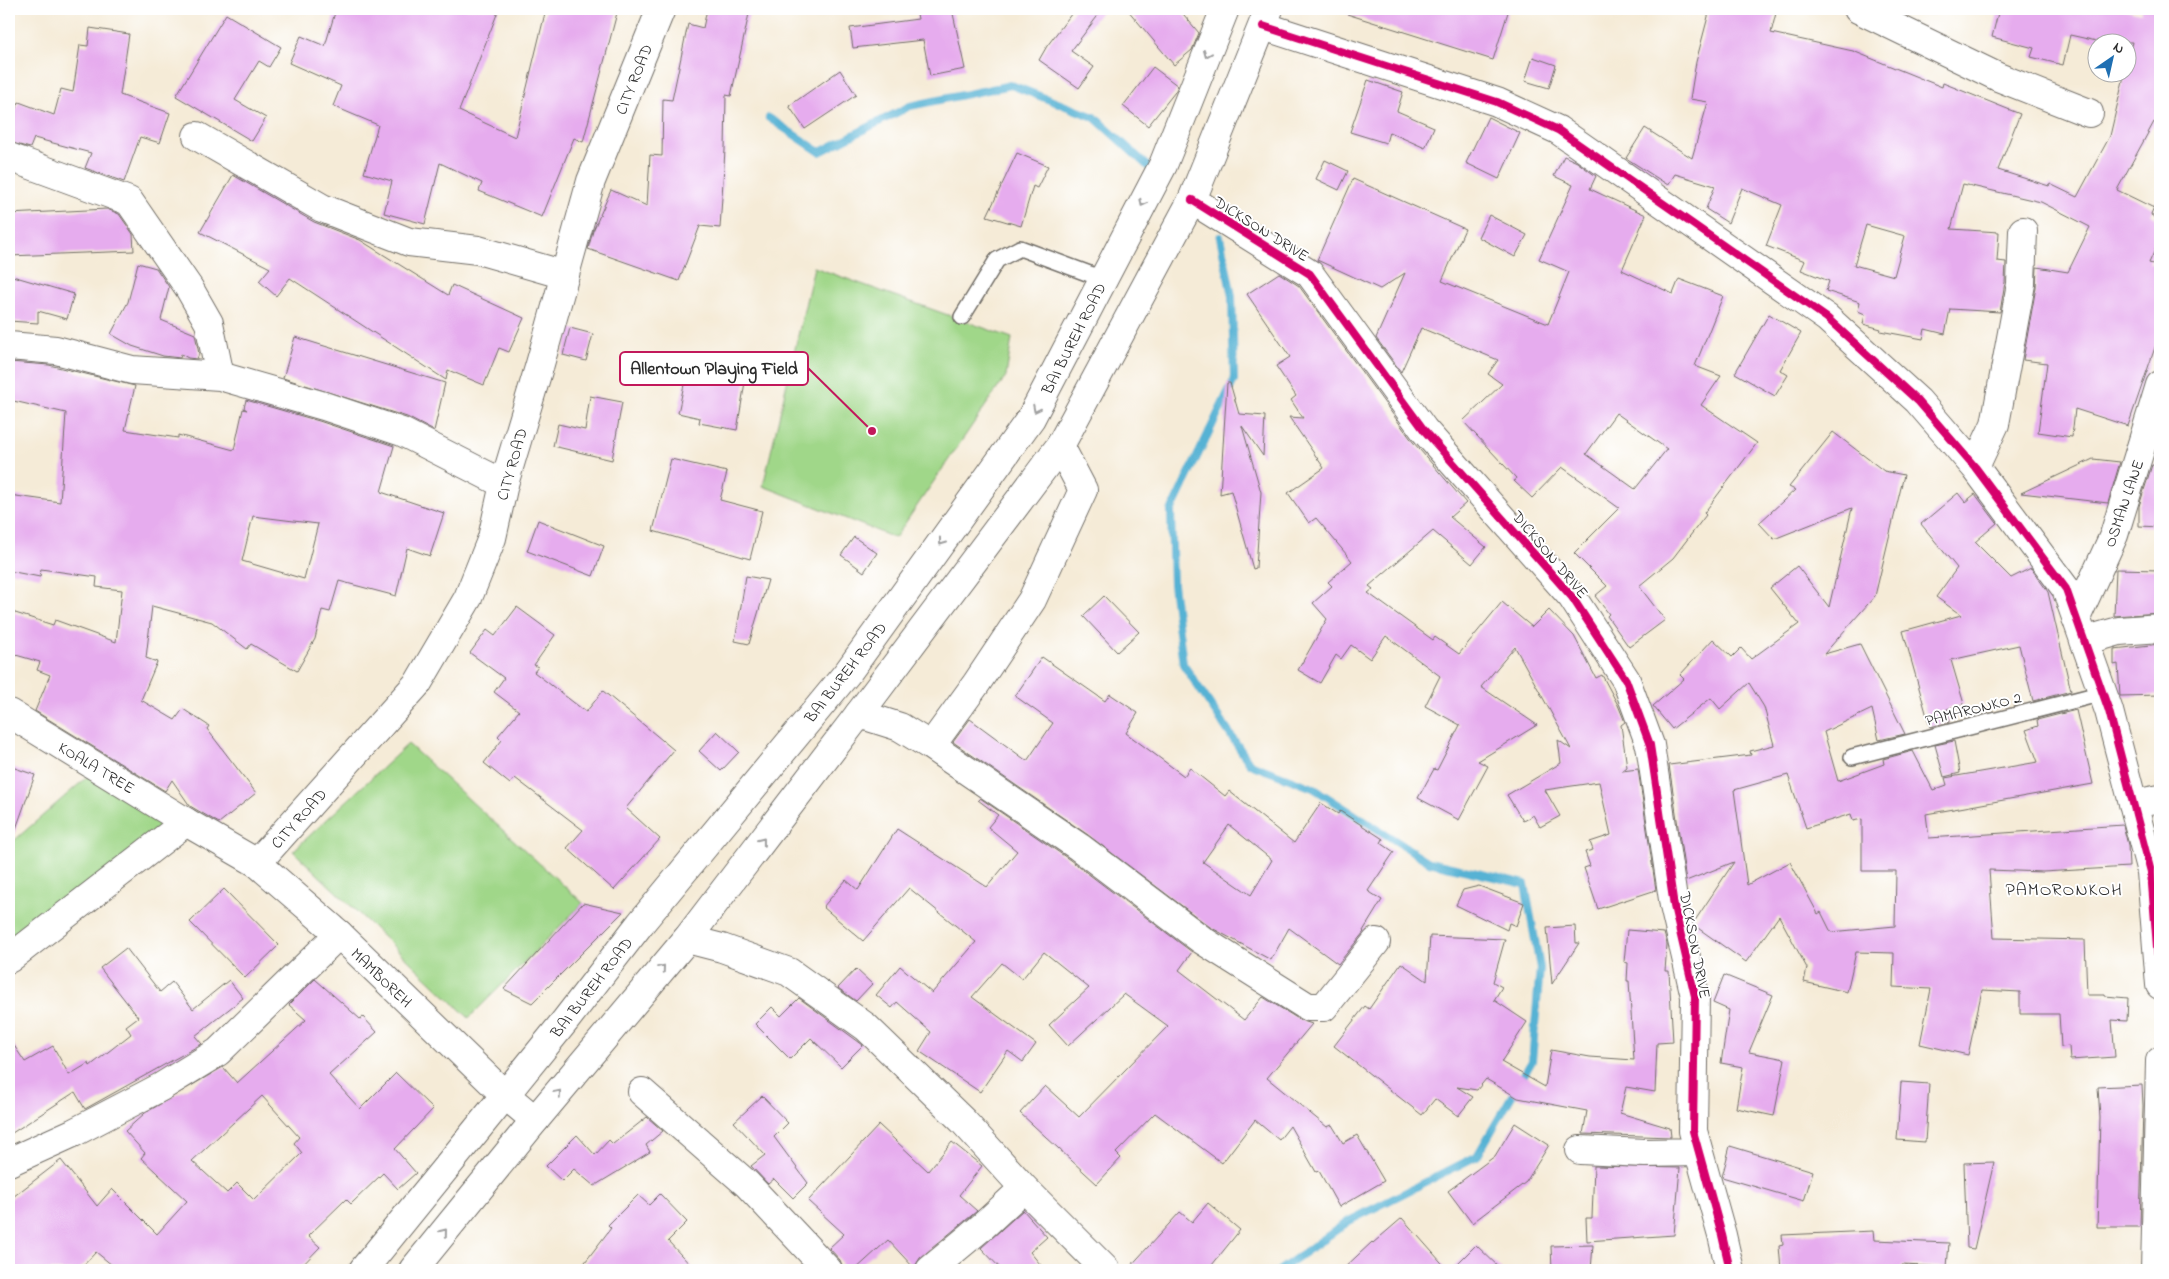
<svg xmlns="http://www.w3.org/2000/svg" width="2169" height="1279" font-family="'Indie Flower',sans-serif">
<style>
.green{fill:#a0d789;stroke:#66815a}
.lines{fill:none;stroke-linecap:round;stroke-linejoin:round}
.stream{stroke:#56b2d4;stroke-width:8}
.building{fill:#e6acee;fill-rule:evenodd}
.lane-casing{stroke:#726e67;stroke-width:18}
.street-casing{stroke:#726e67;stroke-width:30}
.secondary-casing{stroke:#726e67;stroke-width:30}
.highway-casing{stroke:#726e67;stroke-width:30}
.lane{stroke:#fff;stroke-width:15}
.street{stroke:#fff;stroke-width:28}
.secondary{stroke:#fff;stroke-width:28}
.highway{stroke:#fff;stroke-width:28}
.cycleway-casing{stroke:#fff;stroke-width:11}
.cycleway{stroke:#d6006c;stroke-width:8}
.oneway{stroke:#a0a0a0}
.labels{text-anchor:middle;stroke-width:4;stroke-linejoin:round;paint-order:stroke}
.street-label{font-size:16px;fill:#2b2b2b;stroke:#fff}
.neighbourhood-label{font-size:18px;letter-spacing:1px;fill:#2b2b2b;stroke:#fff}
.leader{fill:none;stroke:#c2185b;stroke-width:2}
.callout-dot{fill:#c2185b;stroke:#fff;stroke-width:2}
.callout{fill:#fff;stroke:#c2185b;stroke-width:2}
.callout-label{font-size:18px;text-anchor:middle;font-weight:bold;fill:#2b2b2b}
</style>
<rect width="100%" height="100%" fill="#fff"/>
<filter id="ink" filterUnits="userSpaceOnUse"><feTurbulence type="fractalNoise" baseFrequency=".02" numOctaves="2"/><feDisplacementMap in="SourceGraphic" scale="10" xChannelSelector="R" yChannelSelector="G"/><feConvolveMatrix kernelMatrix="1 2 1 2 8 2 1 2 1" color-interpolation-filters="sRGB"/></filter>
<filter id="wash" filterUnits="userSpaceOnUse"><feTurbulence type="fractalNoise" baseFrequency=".0096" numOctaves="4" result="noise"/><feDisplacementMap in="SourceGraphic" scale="20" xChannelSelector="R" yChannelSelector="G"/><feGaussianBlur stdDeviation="1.12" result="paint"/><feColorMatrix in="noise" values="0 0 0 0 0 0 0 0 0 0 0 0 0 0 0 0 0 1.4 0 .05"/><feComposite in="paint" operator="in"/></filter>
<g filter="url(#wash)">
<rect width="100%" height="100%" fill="#f5ebd7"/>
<path class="green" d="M814,267L1012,338L1006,376L895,538L763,486Z
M408,744L583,903L469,1018L293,851Z
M95,770L177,828L9,946V845Z"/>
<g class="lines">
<path class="stream" d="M769,118L820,152L910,106L1011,85L1094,117L1151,169
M1220,237L1232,296L1234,380L1171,511L1173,584L1183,664L1250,764L1313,788L1429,862L1525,884L1540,968L1532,1061L1477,1156L1349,1221L1280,1270"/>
</g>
<g id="blocks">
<path class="building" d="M336,9H499L459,111L515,137L546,9H618L583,142L574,138L542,217L479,191L482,183L440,163L425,224L384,213L392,181L364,173L378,125L333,106L341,86L289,63L301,36L325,46Z
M707,9H750L731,96L726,95L725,150L720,228L700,226L679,281L588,249L593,231L611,190L647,206L650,155L662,156L663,99L672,100L688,24L703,28Z
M916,9H952L965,69L930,76L923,40L853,48L850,28L918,19Z
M1075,9H1103L1071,51L1094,67L1079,88L1039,60L1047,46Z
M1127,9H1179L1199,33L1192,50L1174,65Z
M1347,9H1509L1493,60L1347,14Z
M1710,9H1777L1771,33L1853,51L1942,87L1943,83L2020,114L1998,170L2049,186L2050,184L2077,197L2110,136L2132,42H2101L2070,35L2063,65L2031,57L2034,48L1992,37L1999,9H2122L2141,13L2142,9H2160V124L2154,122L2117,190L2154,208L2151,215L2160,220V239L2149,263L2160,266V333L2128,426L2075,409L2072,437L2038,432L2047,363L2023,360L2036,287L2037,267L2068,272L2090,227L2041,202L1963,184L1951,229L1999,232L1997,261L2006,262L2005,282L2000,312L1950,309L1945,334L1925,329L1923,339L1880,331L1881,329L1863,324L1865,314L1858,311L1860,302L1826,291L1829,281L1801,270L1805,261L1766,246L1782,205L1742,188L1728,223L1706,209L1715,186L1675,174L1668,185L1626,158L1645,128L1692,158L1708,102L1690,99L1696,62ZM1866,225L1905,236L1894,276L1854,265Z
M226,14L281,47L269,67L259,61L235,100L266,118L252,141L176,96Z
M90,28L129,34L120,95L170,113L160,143L140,137L124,182L85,168L91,153L34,138L30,148L9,142V106L16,109L19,102L54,115L61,89L73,92L80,45L88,46Z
M1533,57L1556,65L1549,88L1525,81Z
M1153,67L1178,86L1175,92L1148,126L1123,106Z
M840,70L856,95L805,129L789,106Z
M1368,80L1403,92L1397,111L1434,127L1425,148L1389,132L1386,143L1350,132Z
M1488,117L1520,133L1499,179L1466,163Z
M1017,153L1048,166L1037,188L1033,186L1021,226L987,216Z
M1564,156L1577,162L1596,176L1590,189L1646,215L1622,270L1673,294L1679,279L1723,296L1695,366L1721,376L1701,405L1757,443L1704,513L1706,515L1673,558L1639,586L1665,620L1629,647L1607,616L1609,614L1595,596L1607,586L1574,553L1619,508L1562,467L1532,498L1514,481L1516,478L1463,421L1502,384L1488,374L1498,360L1421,328L1401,372L1376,338L1405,273L1380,289L1317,260L1353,179L1465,229L1442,281L1548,324L1569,272L1539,259L1573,185L1554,176ZM1616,413L1667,449L1635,489L1586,454Z
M1325,160L1348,171L1339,190L1316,179Z
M233,175L314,222L360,240L448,295L452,285L524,318L509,352L499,348L484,385L448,370L446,380L290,278L276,296L259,281L270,268L200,232Z
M107,209L119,214L133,234L134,251L9,256V214Z
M1489,215L1527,235L1515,257L1478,237Z
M138,263L156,268L169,287L161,320L195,334L199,354L197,359L188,358L181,354L180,358L163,356L132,346L111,334L128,302Z
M1279,273L1299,286L1413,442L1466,503L1450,517L1486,547L1472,564L1433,531L1369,586L1373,589L1368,593L1433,640L1435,637L1459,654L1502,602L1532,627L1549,610L1574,636L1596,678L1602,675L1618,705L1625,722L1621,725L1627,767L1622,771L1638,769L1656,890L1598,909L1584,868L1590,866L1585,852L1593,850L1590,842L1611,835L1599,782L1545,790L1560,816L1540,827L1533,815L1523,821L1507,795L1561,763L1558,740L1571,749L1515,647L1481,687L1537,725L1478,761L1488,766L1459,820L1418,798L1434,769L1437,770L1460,725L1425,706L1440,676L1386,636L1370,659L1351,645L1341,659L1336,655L1320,683L1298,670L1327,619L1313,603L1332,586L1328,582L1352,561L1316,518L1309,523L1288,493L1324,468L1289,417L1303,418L1291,400L1296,396L1276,366L1290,357L1247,294Z
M9,275L74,294L67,319L38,311V323L9,321Z
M1769,314L1801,333L1780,370L1788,375L1775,396L1735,373Z
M570,328L593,334L586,361L563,355Z
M295,337L445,383L434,431L407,417L283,378Z
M9,362L49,365L135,386L125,430L178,438V435L234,450L243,409L247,410L244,408L246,400L319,421L394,446L381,492L444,513L430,556L407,548L396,596L339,581L330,612L322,610L315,639L297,671L251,644L247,649L212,622L152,606L146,658L157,662L141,700L175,720L183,709L209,726L207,729L256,793L219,823L190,806L172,780L165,791L35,711L50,675L37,670L40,662L9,653V611L53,625L55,620L116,642L122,590L96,587L97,577L41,569L40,577L9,571V495L60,502L66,413L9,400ZM253,516L318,524L304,579L242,561Z
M686,375L706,380L707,376L745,382L737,430L699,423L700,418L678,413Z
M1227,383H1230L1239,414L1265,416L1263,456L1242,426L1261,492L1256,568L1253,569L1231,491L1220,494Z
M590,396L622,402L612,460L553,446L558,424L585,430Z
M1833,432L1884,471L1904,475L1875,596L1824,654L1860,644L1905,734L1879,740L1872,709L1824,732L1838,781L1884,764L1883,759L1913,751L1933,790L1947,785L1945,778L2038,762L2026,730L2038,726L2037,720L2076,710L2093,784L1926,814L1929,838L2123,825L2128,845L2129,867L2043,872L1989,870L1994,938L2085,940L2087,995H2105V996L2128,998L2127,1021L2112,1020L2115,1057L2070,1060L2069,1046L2061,1047L2059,1014H2020V992L1982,990L1968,1055L1920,1044L1931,989L1893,987L1894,953L1856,952L1847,992L1804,982L1807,968L1779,916L1746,962L1695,926L1694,922L1734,862L1686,881L1669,765L1751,755L1750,751L1774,745L1764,707L1749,683L1720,709L1711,698L1672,729L1653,706L1684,679L1680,675L1713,639L1732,657L1741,648L1751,659L1799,624L1770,588L1797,566L1829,607L1852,508L1774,539L1759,523L1795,490L1789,487ZM1788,775L1806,828L1851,814L1853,821L1862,819V871H1896L1895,926L1831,932L1821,912L1818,914L1790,862L1747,885L1734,790Z
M671,459L727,472L720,500L762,511L750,559L653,531Z
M2093,459L2120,462L2108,503L2021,493Z
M2152,465L2160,466V527L2139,526V506Z
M1958,493L1965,502L1975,494L1997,523L1975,542L2011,578L2031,568L2048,592L2071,691L2033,701L2019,645L1951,660L1964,704L1947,709L1950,722L1930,727L1903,631L1961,615L1936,597L1957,568L1921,524Z
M538,520L604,546L593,576L527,551Z
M854,537L877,553L864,572L841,555Z
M2116,569L2160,570V613L2114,616Z
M746,576L768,580L749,644L735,641Z
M1104,596L1139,632L1117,652L1083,616Z
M517,607L555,635L534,665L538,667L534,672L586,712L603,691L674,750L626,808L660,839L614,890L567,848L583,830L515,778L510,784L484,763L502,740L498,736L519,711L494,692L504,678L470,653L487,630L495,636Z
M2160,644V695L2120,696L2118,664L2114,665V649Z
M1042,657L1105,701L1110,694L1138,713L1126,733L1184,776L1190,768L1225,796L1229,791L1294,843L1321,803L1338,814L1340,811L1383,839L1381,843L1394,852L1368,891L1382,900L1363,931L1364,932L1338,964L1289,928L1271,960L1210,927L1088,835L953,742L970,719L1027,761L1053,723L1015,696ZM1229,825L1272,860L1251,895L1203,862Z
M717,731L739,752L721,771L699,751Z
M1954,741L1960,773L1944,777L1935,745Z
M9,766L35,775L12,840L9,839Z
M980,798L1070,860L1192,952L1179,970L1244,1020L1263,997L1300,1020L1312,1024L1267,1078L1327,1127L1332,1125L1343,1143L1357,1135L1384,1181L1339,1207L1319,1171L1316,1172L1290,1126L1279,1140L1255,1120L1222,1163L1155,1113L1116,1153L1121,1158L1097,1184L1020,1113L1045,1086L1079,1117L1168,1026L1124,994L1068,1046L1049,1025L1089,988L1044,952L1022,979L1002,963L972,997L1036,1044L1023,1062L1008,1051L980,1092L919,1051L931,1032L897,1002L892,1008L876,995L900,966L932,993L976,942L909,888L863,941L823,907L846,880L858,890L897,829L987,887L1017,851L988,827L998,815L978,800Z
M1479,886L1524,903L1516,926L1509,923L1507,930L1456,905L1463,890Z
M224,889L279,945L245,978L190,922Z
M583,903L623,912L532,1003L504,989Z
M1575,926L1576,943H1579L1552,984L1547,928Z
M1627,930L1664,933L1667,944L1665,971H1669L1673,1042L1657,1043L1655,1092L1626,1087L1620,1113L1670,1128L1671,1137L1583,1134L1587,1111L1518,1098L1486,1079L1477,1090L1457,1087L1473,1097L1458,1116L1435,1099L1422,1115L1334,1046L1365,1006L1369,1009L1401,963L1427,981L1430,936L1505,939L1493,982L1502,987L1494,1000L1527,1022L1501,1062L1545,1087L1551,1050L1590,1057L1634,1060L1629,981H1627L1628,963L1624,962Z
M126,948L160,992L172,982L193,1009L229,980L243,998L195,1036L202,1044L198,1046L85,1109L75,1092L9,1135V1038L25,1062L53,1046L69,1075L89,1063L90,1066L131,1034L126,1026L138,1017L100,968Z
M856,969L872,984L856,1001L838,988Z
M1724,975L1773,995L1749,1052L1785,1059L1774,1116L1736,1108L1743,1067L1721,1063L1729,1010L1713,1003Z
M315,979L360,1019L363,1017L377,1032L329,1075L360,1109L396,1073L433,1109L395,1149L416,1173L398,1189L383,1173L351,1204L346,1199L308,1236L320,1247L298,1270H118L96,1252L79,1270H9V1200L61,1160L97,1206L112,1189L157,1234L187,1201L141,1158L145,1153L125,1131L145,1113L223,1067L237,1083L306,1020L289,1005ZM262,1096L299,1137L294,1143L302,1153L254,1200L237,1183L227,1193L192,1161Z
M799,998L863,1045L841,1067L811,1038L790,1059L755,1024L772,1007L781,1016Z
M1901,1082L1929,1084L1925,1142L1897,1140Z
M2142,1085L2143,1106L2140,1227H2097L2100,1118L2098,1087Z
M762,1096L788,1123L774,1137L808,1183L793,1198L774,1179L768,1184L751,1166L765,1155L734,1122Z
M647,1117L663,1131L646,1145L650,1152L594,1186L574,1169L562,1181L546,1166L577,1135L595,1155L609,1140L613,1144Z
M1515,1123L1549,1145L1526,1182L1472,1223L1448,1191L1495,1156Z
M879,1125L928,1171L952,1142L982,1166L959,1195L977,1211L920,1258L914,1268L888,1240L855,1270H844L840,1260L829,1248L844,1234L808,1201Z
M1730,1146L1813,1171L1804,1201L1722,1177Z
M1994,1162L1974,1249L1967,1248L1964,1163Z
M1594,1166L1680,1168L1674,1235L1587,1241L1586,1218H1592Z
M660,1194L687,1222L668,1241L695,1270H579L611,1228L608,1225L638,1195L649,1205Z
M1208,1203L1240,1230L1208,1270H1127L1180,1212L1192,1222Z
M1023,1210L1047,1237L1030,1252L1045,1270H1002L981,1248Z
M1402,1218L1448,1270H1342L1372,1242L1373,1243Z
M1873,1231L1874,1240L1949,1243L1947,1267L1902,1265V1269L1835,1266L1836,1270H1781L1779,1246L1783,1245L1782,1235Z
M1476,1245L1502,1270H1451Z
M1593,1245L1591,1270H1552L1551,1246Z"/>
</g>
</g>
<g filter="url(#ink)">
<use href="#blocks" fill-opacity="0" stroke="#726e67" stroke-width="1"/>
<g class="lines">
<defs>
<path id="lane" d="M962,317L997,260L1020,248L1103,279
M1852,757L2103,693"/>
<path id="street" d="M1858,9L1998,77L2089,113
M1263,26L1497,102L1558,130L1827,318L1918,401L1975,467L2066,589L2109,711L2151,872L2160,985
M197,136L322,208L409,242L478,250L565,275
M9,157L129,201L189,288L209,323L220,376L132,370L56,350L9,346
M1192,200L1310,274L1424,430L1572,597L1626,680L1650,745L1674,906L1695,996L1693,1131L1722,1235L1730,1270
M220,376L324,406L402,432L504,484
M1975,467L1995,424L2021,284L2023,231
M2076,618L2114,535L2160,385
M2084,641L2119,631L2160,628
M9,713L186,822
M859,714L900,727L931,746L976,684L1032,600L1083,490L1060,446
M931,746L1079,847L1202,940L1308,1007H1324L1376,942
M2133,804L2160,799
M687,939L722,948L789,972L866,1027L963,1121L1024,1188L1106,1270
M642,1092L747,1184L828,1270
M1580,1150L1645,1153L1699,1152
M9,1162L73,1133L161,1087L218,1052L339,934
M930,1270L983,1226L1024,1188
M2155,1270L2160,1061"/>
<path id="secondary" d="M257,863L418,683L468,598L492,538L504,484L540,364L591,181L661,9
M9,959L186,822L257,863L339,934L504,1094L535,1120"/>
<path id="highway" d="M363,1270L565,1021L640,924L848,672L1031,418L1163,165L1225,9
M413,1270L535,1120L687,939L859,714L1060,446L1192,200L1269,9"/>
</defs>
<use href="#lane" class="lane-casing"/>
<use href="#street" class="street-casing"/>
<use href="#secondary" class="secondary-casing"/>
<use href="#highway" class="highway-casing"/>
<use href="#lane" class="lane"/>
<use href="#street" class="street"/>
<use href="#secondary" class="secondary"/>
<use href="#highway" class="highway"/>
<defs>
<path id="cycleway" d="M1263,26L1497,102L1558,130L1827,318L1918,401L1975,467L2066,589L2109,711L2151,872L2160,985
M1192,200L1310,274L1424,430L1572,597L1626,680L1650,745L1674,906L1695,996L1693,1131L1722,1235L1730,1270"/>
</defs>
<use href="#cycleway" class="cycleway-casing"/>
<use href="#cycleway" class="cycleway"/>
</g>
<defs><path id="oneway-chevron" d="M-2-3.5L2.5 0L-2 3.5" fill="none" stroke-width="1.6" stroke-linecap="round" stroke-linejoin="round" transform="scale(1.25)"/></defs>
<g class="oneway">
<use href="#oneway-chevron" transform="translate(1207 54) rotate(112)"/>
<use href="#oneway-chevron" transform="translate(1143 203) rotate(118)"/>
<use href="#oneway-chevron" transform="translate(1036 409) rotate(117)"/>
<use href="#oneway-chevron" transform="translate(942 542) rotate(126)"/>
<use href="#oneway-chevron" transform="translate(762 841) rotate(-52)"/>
<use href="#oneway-chevron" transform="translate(662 968) rotate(-50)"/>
<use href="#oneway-chevron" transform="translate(558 1093) rotate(-50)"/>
<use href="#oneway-chevron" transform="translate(444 1232) rotate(-51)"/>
</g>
</g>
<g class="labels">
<g class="street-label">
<text transform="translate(633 79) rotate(-68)" y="6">CITY ROAD</text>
<text transform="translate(1262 228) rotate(32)" y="6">DICKSON DRIVE</text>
<text transform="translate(1073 338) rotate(-63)" y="6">BAI BUREH ROAD</text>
<text transform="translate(511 464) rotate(-74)" y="6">CITY ROAD</text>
<text transform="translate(2123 503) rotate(-71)" y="6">OSMAN LANE</text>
<text transform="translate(1551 554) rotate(50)" y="6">DICKSON DRIVE</text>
<text transform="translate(845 672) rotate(-52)" y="6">BAI BUREH ROAD</text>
<text transform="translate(1973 708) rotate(-14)" y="6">PAMARONKO 2</text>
<text transform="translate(97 767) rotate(31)" y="6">KOALA TREE</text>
<text transform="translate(298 818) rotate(-48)" y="6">CITY ROAD</text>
<text transform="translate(1696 945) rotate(79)" y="6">DICKSON DRIVE</text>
<text transform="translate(382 977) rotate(44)" y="6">MAMBOREH</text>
<text transform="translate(591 987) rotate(-52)" y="6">BAI BUREH ROAD</text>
</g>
<g class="neighbourhood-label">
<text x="2064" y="895">PAMORONKOH</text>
</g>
</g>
<path class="leader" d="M872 431L808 368"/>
<circle class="callout-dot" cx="872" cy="431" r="5"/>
<rect class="callout" x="620" y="352" width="188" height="33" rx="5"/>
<g class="callout-label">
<text x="714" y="374">Allentown Playing Field</text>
</g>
<rect width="2169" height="1279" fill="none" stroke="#fff" stroke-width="30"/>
<g transform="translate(2112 58) rotate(34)"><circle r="24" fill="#ffffff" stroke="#aaaaaa"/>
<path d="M0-4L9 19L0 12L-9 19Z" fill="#1f6fb2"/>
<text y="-8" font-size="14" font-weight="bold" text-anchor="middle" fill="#2b2b2b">N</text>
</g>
</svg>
